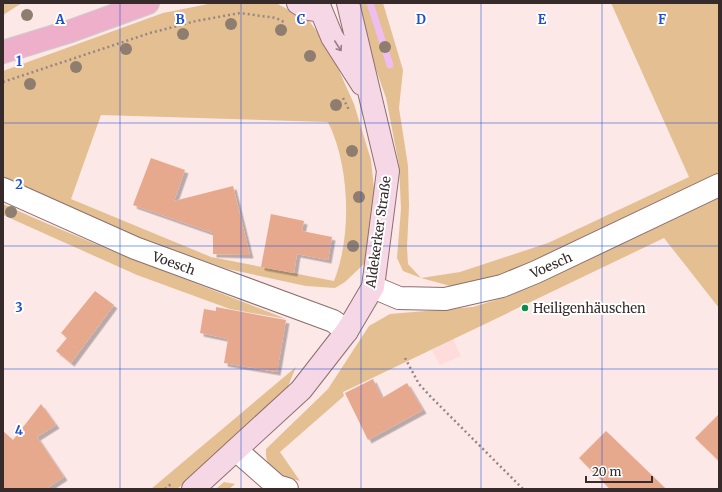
<svg xmlns="http://www.w3.org/2000/svg" width="722" height="492" font-family="Merriweather,serif">
<style>
.built{fill:#fedcdb}
.green{fill:#e4bf92;fill-rule:evenodd}
.lines{fill:none;stroke-linecap:round;stroke-linejoin:round}
.stream{stroke:#edbeee;stroke-width:7}
.building{fill:#e7a98d;filter:url(#shadow)}
.street-casing{stroke:#8c6f6e;stroke-width:24}
.secondary-casing{stroke:#8c6f6e;stroke-width:24}
.primary-casing{stroke:#cfcccc;stroke-width:24}
.path{stroke:#968686;stroke-width:2.5;stroke-dasharray:2 3;stroke-linecap:butt}
.street{stroke:#fff;stroke-width:22}
.secondary{stroke:#f6d7e5;stroke-width:22}
.primary{stroke:#eeafcb;stroke-width:22}
.tree{fill:#8f7d6f}
.oneway{stroke:#968088}
.grid{fill:none;stroke:#1d4ed8;stroke-width:1;stroke-opacity:0.55}
.poi-dot{fill:#098d4b;stroke:#fff;stroke-width:1.5}
.labels{text-anchor:middle;stroke-width:4;stroke-linejoin:round;paint-order:stroke}
.street-label{font-size:13px;fill:#372a2a;stroke:#fff}
.poi-label{font-size:13px;fill:#372a2a;stroke:#fff;text-anchor:start}
.grid-label{font-size:13px;text-anchor:middle;font-weight:bold;fill:#1d4ed8;stroke:#fff;stroke-width:4;stroke-linejoin:round;paint-order:stroke}
</style>
<defs>
<filter id="shadow"><feDropShadow dx="3.5" dy="3.5" stdDeviation="0" flood-color="#0004"/></filter>
</defs>
<rect width="100%" height="100%" fill="#fce8e7"/>
<path class="built" d="M453,339L461,356L440,365L432,350Z"/>
<path class="green" d="M3,3H22L3,15Z
M213,3H276L309,21L328,46L354,104L371,160L376,208L366,262L345,282L335,288L306,286L228,269L133,237L3,177V71L163,13ZM101,115L328,122C350,166 352,236 334,281L211,257L71,199Z
M353,3H383L403,70L399,108L408,166L409,206L407,247L408,264L421,278L460,272L548,243L689,177L611,3H719V175L502,275L454,287L421,278L403,271L397,258L401,209L399,165L386,98Z
M719,195V308L664,238L343,392L344,396L280,452L300,481C280,475 265,474 266,449L328,389L369,326L390,314L473,307L509,296Z
M3,204C96,247 192,281 286,319L230,309L137,275L3,215Z
M296,367L281,403L177,489H151Z
M224,482L235,484L229,489H216Z"/>
<g class="lines">
<path class="stream" d="M370,3L390,65"/>
</g>
<path class="building" d="M151,158L185,170L174,201L233,186L250,255L213,254V233L133,205Z
M271,214L304,221L302,231L332,237L328,260L297,254L294,273L261,267Z
M95,291L114,305L71,363L56,351L67,338L61,333Z
M216,307L286,320L277,372L224,363L228,339L200,333L204,309L216,311Z
M373,379L382,398L407,383L423,410L368,440L345,393Z
M41,404L56,425L37,437L64,477L46,489H3V431L13,440Z
M719,414V461L695,438Z
M606,431L666,489H610L579,458Z"/>
<g class="lines">
<defs>
<path id="street" d="M3,189L135,248L333,321L347,331
M373,287L399,298L445,299L502,286L536,272L719,185
M236,450L277,486L287,489"/>
<path id="secondary" d="M298,3L308,9L321,11
M318,3L332,37L362,84
M193,489L301,390L347,331L373,287L388,171L348,3"/>
<path id="primary" d="M3,52L71,31L148,3"/>
</defs>
<use href="#street" class="street-casing"/>
<use href="#secondary" class="secondary-casing"/>
<use href="#primary" class="primary-casing"/>
<path class="path" d="M3,82L150,33L196,21L240,13L276,18L284,22
M343,98L349,110
M405,358L419,384L431,397L523,489
M165,489L171,484"/>
<use href="#street" class="street"/>
<use href="#secondary" class="secondary"/>
<use href="#primary" class="primary"/>
</g>
<g class="tree">
<circle cx="27" cy="15" r="6"/>
<circle cx="231" cy="24" r="6"/>
<circle cx="281" cy="30" r="6"/>
<circle cx="183" cy="34" r="6"/>
<circle cx="385" cy="47" r="6"/>
<circle cx="126" cy="49" r="6"/>
<circle cx="310" cy="56" r="6"/>
<circle cx="76" cy="67" r="6"/>
<circle cx="30" cy="84" r="6"/>
<circle cx="336" cy="105" r="6"/>
<circle cx="352" cy="151" r="6"/>
<circle cx="359" cy="197" r="6"/>
<circle cx="11" cy="212" r="6"/>
<circle cx="353" cy="246" r="6"/>
</g>
<defs><path id="oneway-shaft" d="M-6 0H5M1.5-3L5.5 0L1.5 3" fill="none" stroke-width="1.6" stroke-linecap="round" stroke-linejoin="round"/></defs>
<use class="oneway" href="#oneway-shaft" transform="translate(338 46) rotate(57)"/>
<path class="grid" d="M120,3V489M241,3V489M361,3V489M481,3V489M602,3V489M3,123H719M3,246H719M3,369H719"/>
<circle class="poi-dot" cx="525" cy="308" r="4"/>
<g class="labels">
<g class="street-label">
<text transform="translate(378 232) rotate(-82)" y="5">Aldekerker Straße</text>
<text transform="translate(174 263) rotate(20)" y="5">Voesch</text>
<text transform="translate(551 265) rotate(-24)" y="5">Voesch</text>
</g>
<g class="poi-label">
<text x="533" y="313">Heiligenhäuschen</text>
</g>
</g>
<g class="grid-label">
<text x="60" y="24">A</text>
<text x="180" y="24">B</text>
<text x="301" y="24">C</text>
<text x="421" y="24">D</text>
<text x="542" y="24">E</text>
<text x="662" y="24">F</text>
<text x="19" y="66">1</text>
<text x="19" y="189">2</text>
<text x="19" y="312">3</text>
<text x="19" y="435">4</text>
</g>
<rect width="722" height="492" fill="none" stroke="#372a2a" stroke-width="8"/>
<path d="M586 476v6h66v-6" fill="none" stroke="#372a2a" stroke-width="2"/>
<text x="592" y="476" font-size="12" fill="#372a2a" stroke="#ffffff" stroke-width="3" paint-order="stroke">20 m</text>
</svg>
